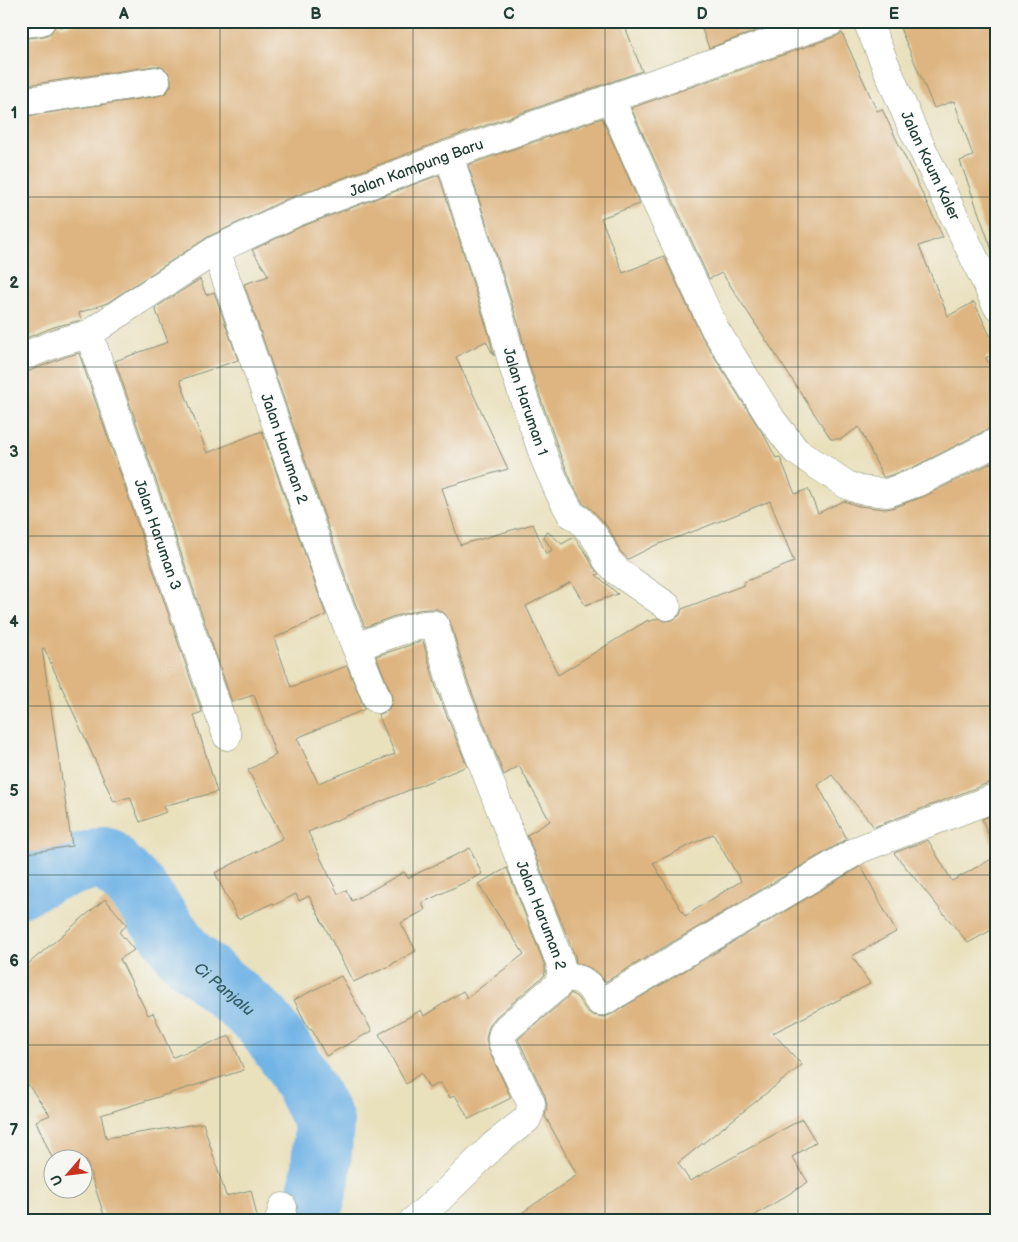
<svg xmlns="http://www.w3.org/2000/svg" width="1018" height="1242" font-family="'Balsamiq Sans',sans-serif">
<style>
.lines{fill:none;stroke-linecap:round;stroke-linejoin:round}
.river{stroke:#71b4e6;stroke-width:60}
.building{fill:#deb581;fill-rule:evenodd}
.minor-casing{stroke:#848e78;stroke-width:29}
.minor{stroke:#fff;stroke-width:28}
.grid{fill:none;stroke:#1f3d34;stroke-width:1;stroke-opacity:0.55}
.labels{text-anchor:middle;stroke-width:4.5;stroke-linejoin:round;paint-order:stroke}
.street-label{font-size:15px;fill:#1f3d34;stroke:#f6f6f2}
.water-label{font-size:16px;font-style:italic;fill:#345b60;stroke:#f6f6f2}
.neatline{fill:none;stroke:#1f3d34;stroke-width:2}
.grid-label{font-size:16px;text-anchor:middle;font-weight:bold;fill:#1f3d34}
</style>
<rect width="100%" height="100%" fill="#f6f6f2"/>
<filter id="ink" filterUnits="userSpaceOnUse"><feTurbulence type="fractalNoise" baseFrequency=".02" numOctaves="2"/><feDisplacementMap in="SourceGraphic" scale="10" xChannelSelector="R" yChannelSelector="G"/><feConvolveMatrix kernelMatrix="1 2 1 2 8 2 1 2 1" color-interpolation-filters="sRGB"/></filter>
<filter id="wash" filterUnits="userSpaceOnUse"><feTurbulence type="fractalNoise" baseFrequency=".0096" numOctaves="4" result="noise"/><feDisplacementMap in="SourceGraphic" scale="20" xChannelSelector="R" yChannelSelector="G"/><feGaussianBlur stdDeviation="1.12" result="paint"/><feColorMatrix in="noise" values="0 0 0 0 0 0 0 0 0 0 0 0 0 0 0 0 0 1.4 0 .05"/><feComposite in="paint" operator="in"/></filter>
<g filter="url(#wash)">
<rect width="100%" height="100%" fill="#e9e0bc"/>
<g class="lines">
<path class="river" id="s1" d="M21,887L51,872L104,856L137,889L185,955L262,1020L292,1062L324,1122L320,1179L310,1221"/>
</g>
<g id="blocks">
<path class="building" d="M88,21H623L642,71L444,140L287,199L208,237L107,303L79,313L81,320L54,327L21,340V192L28,189L21,149V117L158,96L166,93L171,86V79L168,72L162,67L154,66L21,86V39L44,36L51,33L56,25L60,24V27Z
M699,21H784L709,48Z
M897,21H997V252L993,253L960,161L973,156L954,101L934,108Z
M842,33L877,111L882,109L943,237L919,246L948,316L974,302L997,350V352L986,358L997,379V427L990,428L912,468L885,477H883L859,427L841,439H831L722,273L709,279L631,108L837,36Z
M602,118L640,204L601,218L623,273L664,256L702,337L759,428L765,437L776,458L780,457L795,494L808,489L818,513L844,501L858,506L885,509L892,508L925,496L997,460V782H991L874,827L832,775L818,785L847,839L605,982L599,974L590,968L576,963L575,956L527,835L550,821L519,766L504,775L467,680L450,621L445,614L437,609H427L418,610L392,617L365,627L351,593L244,284L269,276L252,250L300,227L439,175L489,335L494,356L486,341L456,357L508,469L442,488L460,545L533,524L546,554L552,550L543,536L548,532L562,544L574,537L586,553L593,567L599,574L596,575L618,594L585,605L571,582L526,606L558,675L648,620L649,622L658,618L665,621L673,620L680,615L682,609L744,585V582L794,562L770,501L700,529L656,545L628,559L620,551L613,536L604,522L590,508L583,503L573,485L560,454L528,362L519,326L468,165ZM713,834L741,881L685,916L653,863Z
M200,279L206,295L214,292L238,360L180,380L207,453L262,431L326,615L274,638L291,687L347,666L363,705L365,709L297,738L318,783L395,754L378,714L383,713L389,709L392,701L391,693L376,656L423,641L437,691L467,766L308,832L338,894L346,890L352,901L404,872L408,878L470,848L482,874L422,903L425,910L401,923L416,951L392,964V965L353,982L309,896L299,901L296,894L274,905L273,903L238,919L215,873L283,838L248,770L276,755L254,695L232,702L115,361L168,342L155,308Z
M79,353L202,712L194,715L217,792L163,806L166,812L140,822L130,797L114,802L44,648L42,649L72,846L21,854V372H27L65,357Z
M997,814V852H995L982,819Z
M928,840L952,881L997,856V927L968,943L894,853Z
M861,866L896,932L852,956L870,984L773,1033L802,1065L678,1163L690,1181L802,1119L816,1142L792,1157L808,1182L746,1221H510L577,1175L545,1116L547,1105L545,1096L518,1039L568,997L570,993L577,997L586,1010L592,1015L604,1017L612,1014Z
M507,868L545,966V973L544,976L497,1016L491,1023L488,1030L486,1039L488,1048L511,1098L469,1119L455,1095L450,1098L440,1083L429,1088L421,1073L406,1084L379,1034L421,1010L424,1016L463,991L467,998L524,954L478,884Z
M105,899L127,925L119,932L134,950L120,959L148,1015L153,1013L173,1057L230,1036L244,1070L101,1115L106,1138L203,1123L226,1196L251,1190L258,1221H106L86,1160H53L36,1121L50,1115L21,1075V970Z
M341,976L372,1031L326,1056L311,1028L309,1029L294,1000Z"/>
</g>
</g>
<g filter="url(#ink)">
<use href="#blocks" fill-opacity="0" stroke="#848e78" stroke-width="1"/>
<g class="lines">
<defs>
<g id="minor">
<path id="s2" d="M867,21L910,123L997,306"/>
<path d="M21,24L41,21"/>
<path d="M610,98L657,204L715,329L772,420L796,451L847,485L860,490L887,493L918,482L997,442"/>
<path d="M21,102L156,81"/>
<path id="s3" d="M449,155L504,331L513,366L545,460L559,492L571,514L579,519L592,533L600,545L607,560L618,572L667,606"/>
<path id="s4" d="M216,250L336,598L377,699"/>
<path id="s5" d="M89,334L227,736"/>
<path id="s6" d="M21,357L60,342L89,334L134,303L216,250L294,213L449,155L832,21"/>
<path id="s7" d="M356,647C370,642 424,620 435,625L452,685L560,962L561,975L558,985L507,1028C500,1036 501,1040 505,1049L531,1103L530,1112L527,1119L494,1145L440,1198L413,1221"/>
<path d="M561,975L581,980L589,986L599,1001H604L860,849L997,797"/>
<path d="M279,1221L283,1207"/>
</g>
</defs>
<use href="#minor" class="minor-casing"/>
<use href="#minor" class="minor"/>
</g>
</g>
<path class="grid" d="M220,21V1221M413,21V1221M605,21V1221M798,21V1221M21,197H997M21,367H997M21,536H997M21,706H997M21,875H997M21,1045H997"/>
<g class="labels">
<g class="street-label">
<text dy="5" stroke="none"><textPath href="#s2" startOffset="158">Jalan Kaum Kaler</textPath></text>
<text dy="5" stroke="none"><textPath href="#s6" startOffset="441">Jalan Kampung Baru</textPath></text>
<text dy="5" stroke="none"><textPath href="#s3" startOffset="258">Jalan Haruman 1</textPath></text>
<text dy="5" stroke="none"><textPath href="#s4" startOffset="210">Jalan Haruman 2</textPath></text>
<text dy="5" stroke="none"><textPath href="#s5" startOffset="212">Jalan Haruman 3</textPath></text>
<text dy="5" stroke="none"><textPath href="#s7" startOffset="392">Jalan Haruman 2</textPath></text>
</g>
<g class="water-label">
<text dy="6" stroke="none"><textPath href="#s1" startOffset="269">Ci Panjalu</textPath></text>
</g>
</g>
<rect width="1018" height="1242" fill="none" stroke="#f6f6f2" stroke-width="55"/>
<g transform="translate(68 1174) rotate(242)"><circle r="24" fill="#f6f6f2" stroke="#a0aca6"/>
<path d="M0-4L9 19L0 12L-9 19Z" fill="#c8321e"/>
<text y="-8" font-size="14" font-weight="bold" text-anchor="middle" fill="#1f3d34">U</text>
</g>
<rect x="28" y="28" width="962" height="1186" class="neatline"/>
<g class="grid-label">
<text x="124" y="19">A</text>
<text x="316" y="19">B</text>
<text x="509" y="19">C</text>
<text x="702" y="19">D</text>
<text x="894" y="19">E</text>
<text x="14" y="118">1</text>
<text x="14" y="288">2</text>
<text x="14" y="457">3</text>
<text x="14" y="627">4</text>
<text x="14" y="796">5</text>
<text x="14" y="966">6</text>
<text x="14" y="1135">7</text>
</g>
</svg>
